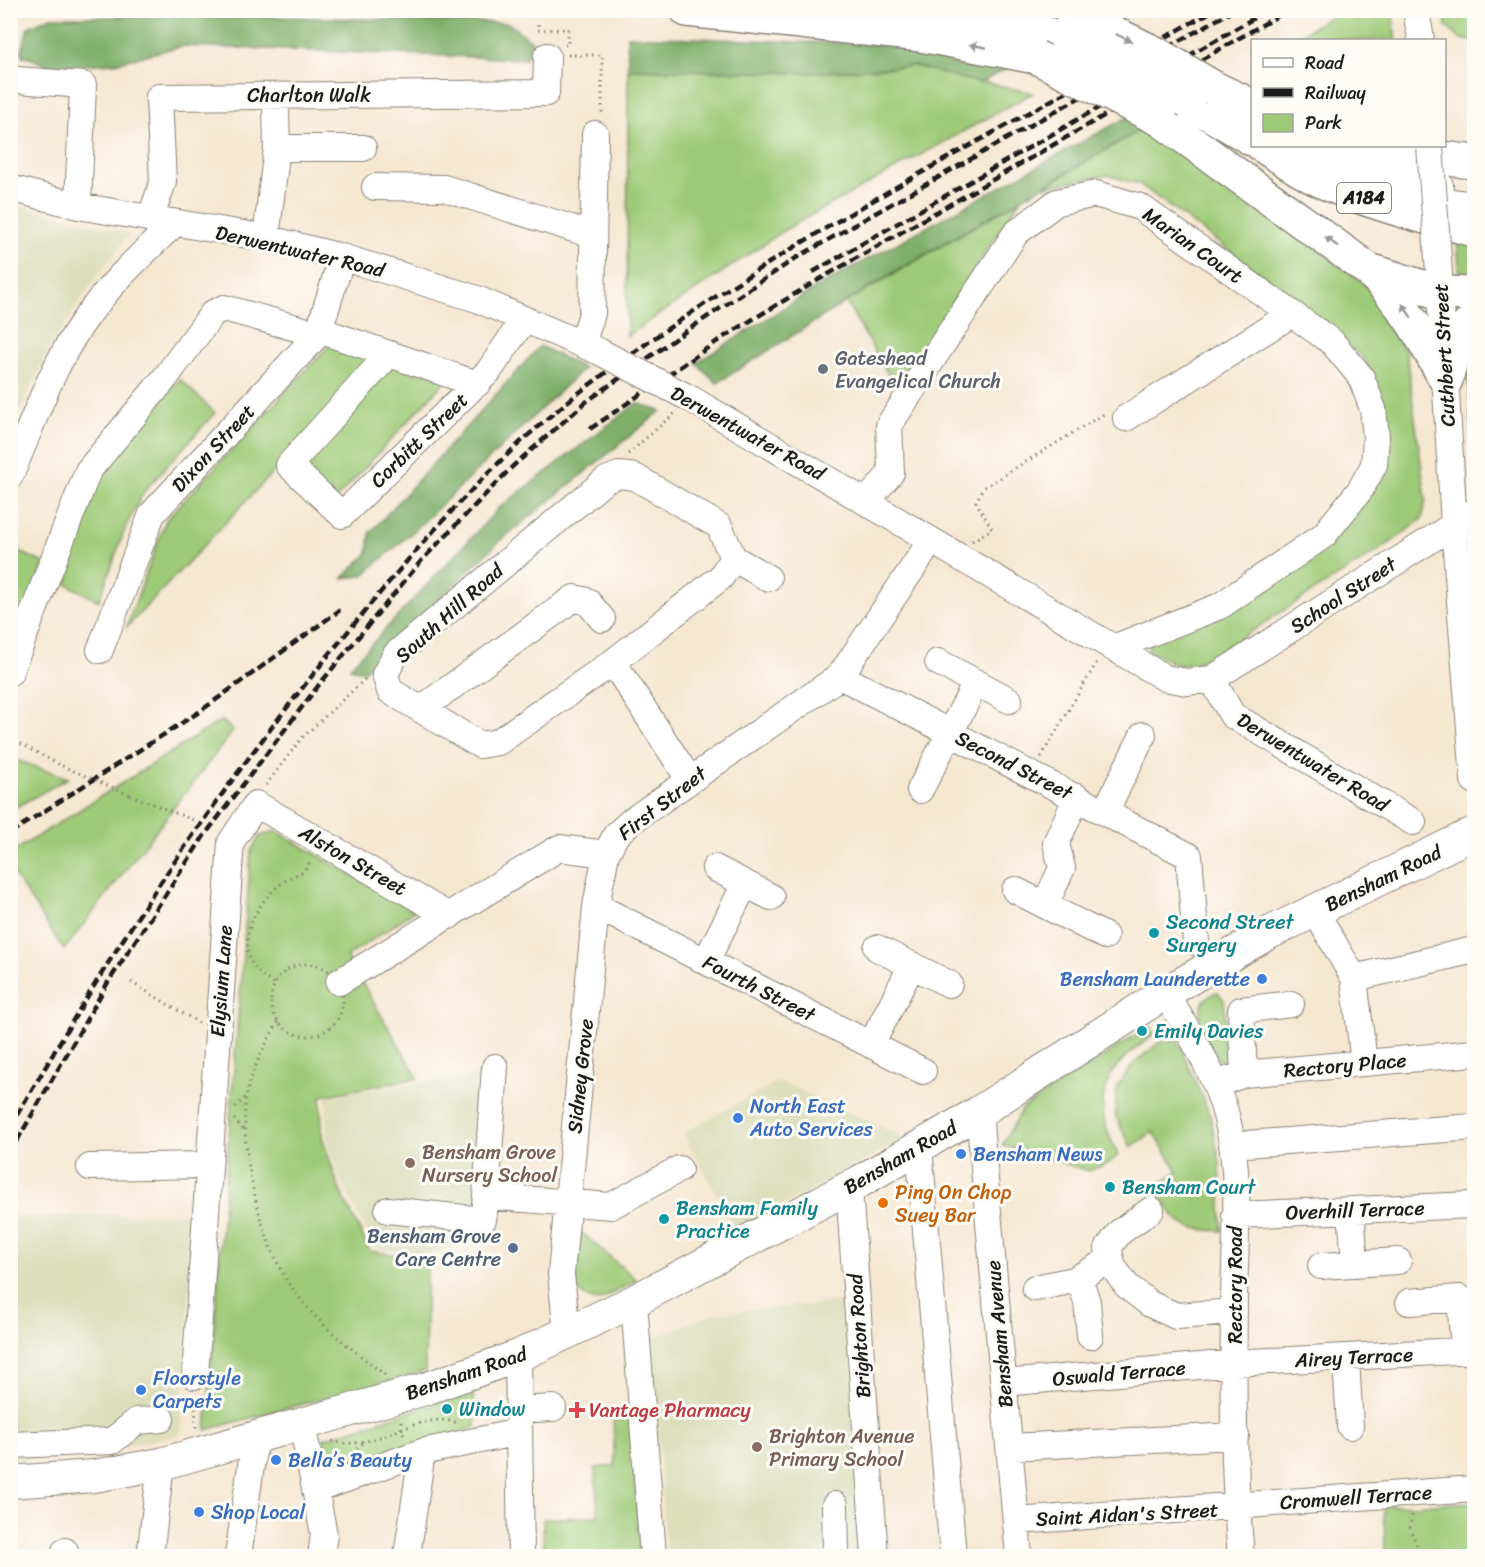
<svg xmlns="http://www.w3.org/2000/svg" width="1485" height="1567" font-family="Sriracha,sans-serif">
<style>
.built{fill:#dcdebc}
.green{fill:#9eca77;stroke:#5d734a;stroke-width:1.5}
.forest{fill:#7eae68;stroke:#4d6542;stroke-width:1.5}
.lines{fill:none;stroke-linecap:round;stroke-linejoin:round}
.minor-casing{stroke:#898276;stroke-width:28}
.major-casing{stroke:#898276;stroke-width:34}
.highway-casing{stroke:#898276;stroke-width:36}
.path{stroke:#898276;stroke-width:3;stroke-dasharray:1.5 4.5;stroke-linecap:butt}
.minor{stroke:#fff;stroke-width:26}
.major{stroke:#fff;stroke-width:32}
.highway{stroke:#fff;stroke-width:33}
.rail{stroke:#1c1c1c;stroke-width:4.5;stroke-dasharray:9 4.5;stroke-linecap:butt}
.minor-bridge-casing{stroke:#898276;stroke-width:28;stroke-linecap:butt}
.highway-bridge-casing{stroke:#898276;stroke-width:36;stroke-linecap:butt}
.path-bridge{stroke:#898276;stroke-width:3;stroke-dasharray:1.5 4.5;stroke-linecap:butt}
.minor-bridge{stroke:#fff;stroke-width:26}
.highway-bridge{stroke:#fff;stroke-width:33}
.oneway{fill:#999}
.worship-dot{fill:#6b7280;stroke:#fdfcf7;stroke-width:2}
.culture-dot{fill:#0f9aa8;stroke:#fdfcf7;stroke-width:2}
.shop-dot{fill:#3f7fe0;stroke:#fdfcf7;stroke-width:2}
.education-dot{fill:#8d6e63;stroke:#fdfcf7;stroke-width:2}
.food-dot{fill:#e8710a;stroke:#fdfcf7;stroke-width:2}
.service-dot{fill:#5c6f8a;stroke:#fdfcf7;stroke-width:2}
.health-dot{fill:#e0444e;stroke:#fdfcf7;stroke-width:2}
.labels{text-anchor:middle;stroke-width:6;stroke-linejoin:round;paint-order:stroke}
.shield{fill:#fdfcf7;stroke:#605f5e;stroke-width:1.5}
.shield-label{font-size:18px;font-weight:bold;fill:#1c1c1c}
.street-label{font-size:20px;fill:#1c1c1c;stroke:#fdfcf7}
.worship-label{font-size:20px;fill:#5b616d;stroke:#fdfcf7;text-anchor:start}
.culture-label{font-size:20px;fill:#0d838f;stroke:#fdfcf7;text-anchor:start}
.shop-label{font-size:20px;fill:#366cbe;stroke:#fdfcf7;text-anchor:start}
.education-label{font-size:20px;fill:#785e54;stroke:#fdfcf7;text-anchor:start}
.food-label{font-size:20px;fill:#c56008;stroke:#fdfcf7;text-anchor:start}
.service-label{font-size:20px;fill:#4e5e75;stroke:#fdfcf7;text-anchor:end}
.health-label{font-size:20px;fill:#be3a42;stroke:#fdfcf7;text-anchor:start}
</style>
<rect width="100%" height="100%" fill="#fdfcf7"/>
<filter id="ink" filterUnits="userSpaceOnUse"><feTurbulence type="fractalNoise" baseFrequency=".0167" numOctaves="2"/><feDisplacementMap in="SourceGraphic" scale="12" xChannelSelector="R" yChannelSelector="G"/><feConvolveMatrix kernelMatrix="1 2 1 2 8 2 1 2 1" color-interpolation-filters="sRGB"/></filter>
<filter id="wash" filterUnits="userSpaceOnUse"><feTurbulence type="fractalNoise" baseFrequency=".008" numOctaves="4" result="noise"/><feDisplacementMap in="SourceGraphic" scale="24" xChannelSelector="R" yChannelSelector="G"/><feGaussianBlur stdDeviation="1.35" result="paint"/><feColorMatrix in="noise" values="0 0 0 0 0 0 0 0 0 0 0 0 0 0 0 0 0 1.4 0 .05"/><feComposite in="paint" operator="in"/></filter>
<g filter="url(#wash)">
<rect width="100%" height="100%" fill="#f6e7d1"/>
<path class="built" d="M11,204L130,234L98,274L56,337L11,426Z
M491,1072L485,1228L475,1241L427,1255L376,1249L342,1184L327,1142L326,1097Z
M779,1081L906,1138L737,1231L683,1133Z
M194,1213L181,1434L89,1454L11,1460L10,1218Z
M848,1301L861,1556H666L652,1338L717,1313Z"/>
<path class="green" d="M1340,11H1392L1396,40H1291Z
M1445,11H1474V41L1460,39L1446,26Z
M914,66L1033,93L788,228L627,336L628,69L808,73Z
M1150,124L1378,294L1403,330L1426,500L1422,519L1393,541L1206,660L1180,666L1148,651L1150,641L1365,502L1382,404L1365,360L1266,278L1139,184L1107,175L1044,187Z
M1020,200L896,388L846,302Z
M1457,239L1474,241V279H1460Z
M333,341L377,355L280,465L126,628L166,520Z
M1474,342V482L1467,355Z
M396,361L448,378L335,500L298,465Z
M180,379L215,413L145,490L126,526L99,601L54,578L96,473Z
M11,548L44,563L11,648Z
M222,720L233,731L64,950L11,870V853Z
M11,758L16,760L68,778L11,810Z
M276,831L414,911L347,957L418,1078L321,1096L322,1137L339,1188L370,1251L427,1260L425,1371L206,1430L251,851L260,836Z
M1218,992L1224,1000L1229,1059L1226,1063L1220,1062L1198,1024C1200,1009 1201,996 1218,992Z
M1150,1026L1156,1034C1123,1055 1097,1077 1104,1120C1106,1132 1114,1144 1118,1155L1109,1163L1089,1171L1002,1145L1023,1108Z
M1178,1041L1210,1115L1220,1163L1222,1231C1177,1229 1176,1224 1156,1186L1178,1171L1153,1132L1131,1147L1115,1115L1117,1087L1133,1064L1160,1042Z
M581,1232L637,1280L598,1301C562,1297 577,1255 581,1232Z
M473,1391L476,1427L329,1478L323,1439Z
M613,1419H631L640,1556H544L543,1519L598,1516L595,1468L615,1466Z
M1474,1502V1556H1385L1384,1506Z"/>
<path class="forest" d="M248,16L508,23L532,41L526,59L183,46L115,63L50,67L21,54L28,27L51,17Z
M627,36L929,46L1013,65L980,83L914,66L808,73L628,69Z
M1131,115L1150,124L881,280L717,383L696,363L819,286Z
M540,346L584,368L413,532L362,576L343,578L368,553L370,533Z
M637,403L661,411L501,540L364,671L349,668L500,507Z"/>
</g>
<g filter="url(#ink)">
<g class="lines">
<defs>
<path id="minor" d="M1416,10L1421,40
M18,80L83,85L78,206
M277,148H363
M375,187L444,188L593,235
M10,188L78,206L266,238L342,257L477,299L600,352
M150,219L163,182L159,97L546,93L547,56
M266,238L277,148L276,108
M1438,258L1454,525L1474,780
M319,330L477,384
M582,344L592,314L595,134
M389,354L289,465L342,515L489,371L524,319
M691,399L1165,678L1187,682L1212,679L1232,715L1413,822
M1126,418L1292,314
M619,475L635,477L719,526L733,558L721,577L613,662L498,742L480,745L390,691L385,674L396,654L606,480Z
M10,476C32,425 50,370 81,325C107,286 141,255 175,223
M867,501L891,473L889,425L1016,233L1057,202L1096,194L1140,207L1332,342L1361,377L1373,409L1376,437L1374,465L1360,490L1324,535L1220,606L1113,648
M733,558L768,578
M100,650L152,514L318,334L342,257
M613,662L689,779
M938,662L1009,700
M10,672L88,471L165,378L213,313L224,308L318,334
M840,676L1189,856L1196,942
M1212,679L1474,512
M421,709L574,598L587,601L602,619
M920,790L976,683
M1105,812L1143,735
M715,868L771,897
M1015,890L1105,936
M1045,905L1062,868L1056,843L1077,797
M596,906L923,1071
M1315,911L1354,978
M877,948L949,984
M706,961L745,884
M339,982L559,848L606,854L616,835L630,822L840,676L931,541
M1165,993C1189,1032 1214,1070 1226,1115C1242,1174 1235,1240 1234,1301C1233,1386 1233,1472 1241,1556
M871,1045L912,965
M1364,1063L1354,978L1474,950
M1244,1074L1241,1010L1291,1004
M1217,1084L1244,1074L1474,1053
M979,1112L1019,1556
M1232,1145L1474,1127
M919,1147L953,1556
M90,1167L209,1165
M849,1188L875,1556
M486,1196L495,1067
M388,1210L483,1220L486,1196L611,1206L679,1169
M1151,1210L1120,1232L1108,1248L1113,1267L1127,1286L1150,1304L1176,1316L1234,1312
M1351,1210L1355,1264
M1235,1215L1474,1205
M1321,1266L1398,1261
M1079,1277L1087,1302L1090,1336
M1035,1288L1074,1280L1111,1259
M634,1301L653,1556
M1409,1302L1460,1298L1464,1351
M567,1334L561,1274L596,906L606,854
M518,1356L521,1556
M1346,1359L1350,1426
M195,1376L231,842L256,804L449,916
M1004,1383L1234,1363L1474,1350
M519,1410L553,1408
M302,1424L324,1534L321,1556
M10,1445L112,1441L137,1421L161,1419
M1009,1447L1236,1436
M315,1490L422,1452L519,1432
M835,1505L836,1556
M1016,1521L1474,1489
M65,1556V1551
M150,1556L161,1464
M238,1556L255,1438
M407,1556L422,1452"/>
<path id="major" d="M1310,146L1368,170L1437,186
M1404,198L1474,208
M10,1482L94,1476L161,1464L425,1389L518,1356L634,1301L859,1182L979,1112L1165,993L1269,933L1474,833"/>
<path id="highway" d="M687,10L921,35L1036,57
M925,10L984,17L1066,39
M1214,88L1252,106
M1188,101L1252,139
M1161,120L1369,270L1441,293L1474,294
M1263,146C1279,156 1296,168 1313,177C1364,202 1420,216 1474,230
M1366,146L1385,151L1474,162
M1371,272C1404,303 1424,340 1446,380
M1446,380L1458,337L1474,319"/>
</defs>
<use href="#minor" class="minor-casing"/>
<use href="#major" class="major-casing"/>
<use href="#highway" class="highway-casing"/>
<path class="path" d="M538,24V30L568,29V45H565
M10,36L14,42L10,44
M10,54L22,59
M568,55H602V114
M628,454L675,413
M972,541L992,529L976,502L983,488L1107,412
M10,738L62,766
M1041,757L1097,662
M266,785L301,739L366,678
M130,795L193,820
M271 1000a36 36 0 1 1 72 0a36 36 0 1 1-72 0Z
M131,982L199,1023
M274,983C219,957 259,886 303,872L311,860
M278,1022C265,1045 250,1072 246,1098C239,1151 262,1249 294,1291C319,1325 352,1349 385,1375
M235,1107L246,1097
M234,1119L245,1132
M195,1396L196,1428
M401,1421V1428L405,1437
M332,1441C374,1454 415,1409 458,1423
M353,1453L363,1443
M1412,1515L1410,1527L1421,1556
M1457,1556L1474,1551"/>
<use href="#minor" class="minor"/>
<use href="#major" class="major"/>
<use href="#highway" class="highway"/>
<path class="rail" d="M813,272L1268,10
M590,429L722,338L813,283L1288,10
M10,833L199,712L340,610
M10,1127C25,1100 42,1074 57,1047C142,903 235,769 341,640C413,552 489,462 580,392C777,242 999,132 1214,10
M10,1153L107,984L204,836L318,686L422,560L513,466L586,402L686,331L796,258L1234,10"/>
<defs>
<path id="minor-bridge" d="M1430,146L1438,258
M600,352L691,399"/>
<path id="highway-bridge" d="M1072,13L1155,53L1214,88
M1066,39L1138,73L1188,101
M1036,57L1161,120"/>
</defs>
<use href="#minor-bridge" class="minor-bridge-casing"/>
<use href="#highway-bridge" class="highway-bridge-casing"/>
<path class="path-bridge" d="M62,766L130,795"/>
<use href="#minor-bridge" class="minor-bridge"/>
<use href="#highway-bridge" class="highway-bridge"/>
</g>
<defs><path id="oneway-solid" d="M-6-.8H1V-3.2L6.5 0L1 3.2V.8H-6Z" transform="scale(1.5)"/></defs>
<g class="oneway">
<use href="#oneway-solid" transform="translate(1124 38) rotate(25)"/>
<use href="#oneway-solid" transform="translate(978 46) rotate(-169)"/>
<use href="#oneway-solid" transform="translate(1332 242) rotate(-143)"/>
<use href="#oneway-solid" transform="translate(1407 311) rotate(-125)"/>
</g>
</g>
<circle class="worship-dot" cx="823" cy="369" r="6"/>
<g class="culture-dot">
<circle cx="1154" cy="933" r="6"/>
<circle cx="1142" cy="1031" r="6"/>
<circle cx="1110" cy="1187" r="6"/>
<circle cx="664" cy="1219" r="6"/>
<circle cx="447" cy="1409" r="6"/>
</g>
<g class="shop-dot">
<circle cx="1262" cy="979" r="6"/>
<circle cx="738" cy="1118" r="6"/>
<circle cx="961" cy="1154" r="6"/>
<circle cx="141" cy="1390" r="6"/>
<circle cx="276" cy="1460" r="6"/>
<circle cx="199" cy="1512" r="6"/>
</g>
<g class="education-dot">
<circle cx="410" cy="1163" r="6"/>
<circle cx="757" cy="1447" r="6"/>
</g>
<circle class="food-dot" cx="883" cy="1203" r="6"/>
<circle class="service-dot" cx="513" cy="1248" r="6"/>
<path class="health-dot" d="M574 1401h6v6h6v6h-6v6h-6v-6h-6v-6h6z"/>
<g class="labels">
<rect class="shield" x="1337" y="183" width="54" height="30" rx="4.5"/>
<g class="shield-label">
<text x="1364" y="204">A184</text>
</g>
<g class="street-label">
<text x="309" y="102">Charlton Walk</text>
<text transform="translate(1193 245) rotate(35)" y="7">Marian Court</text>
<text transform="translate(300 251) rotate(13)" y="7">Derwentwater Road</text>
<text transform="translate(1444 355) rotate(-93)" y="7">Cuthbert Street</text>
<text transform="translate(748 433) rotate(29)" y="7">Derwentwater Road</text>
<text transform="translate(419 440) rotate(-44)" y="7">Corbitt Street</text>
<text transform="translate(213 448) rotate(-47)" y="7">Dixon Street</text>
<text transform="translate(1343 595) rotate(-33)" y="7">School Street</text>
<text transform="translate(449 613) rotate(-42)" y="7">South Hill Road</text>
<text transform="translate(1313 762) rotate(31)" y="7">Derwentwater Road</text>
<text transform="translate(1014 765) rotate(27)" y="7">Second Street</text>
<text transform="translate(662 803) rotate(-38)" y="7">First Street</text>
<text transform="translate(353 860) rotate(30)" y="7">Alston Street</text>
<text transform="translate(1383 878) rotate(-26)" y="7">Bensham Road</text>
<text transform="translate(221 981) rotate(-86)" y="7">Elysium Lane</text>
<text transform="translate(759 988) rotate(27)" y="7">Fourth Street</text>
<text transform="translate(1345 1065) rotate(-5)" y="7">Rectory Place</text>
<text transform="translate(580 1076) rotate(-84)" y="7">Sidney Grove</text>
<text transform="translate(900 1157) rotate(-30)" y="7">Bensham Road</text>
<text transform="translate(1355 1210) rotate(-2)" y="7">Overhill Terrace</text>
<text transform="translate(1235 1285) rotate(-90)" y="7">Rectory Road</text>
<text transform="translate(999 1334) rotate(-95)" y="7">Bensham Avenue</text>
<text transform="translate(859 1336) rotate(-94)" y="7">Brighton Road</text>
<text transform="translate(1354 1357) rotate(-3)" y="7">Airey Terrace</text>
<text transform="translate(466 1373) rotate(-19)" y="7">Bensham Road</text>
<text transform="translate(1119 1373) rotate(-5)" y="7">Oswald Terrace</text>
<text transform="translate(1356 1497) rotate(-4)" y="7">Cromwell Terrace</text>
<text transform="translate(1127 1514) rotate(-3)" y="7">Saint Aidan's Street</text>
</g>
<g class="worship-label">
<text x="835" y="365">Gateshead<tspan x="835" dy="23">Evangelical Church</tspan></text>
</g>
<g class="culture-label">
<text x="1166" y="929">Second Street<tspan x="1166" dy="23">Surgery</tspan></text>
<text x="1154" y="1038">Emily Davies</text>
<text x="1122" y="1194">Bensham Court</text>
<text x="676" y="1215">Bensham Family<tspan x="676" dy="23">Practice</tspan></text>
<text x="459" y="1416">Window</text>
</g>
<g class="shop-label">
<text x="1250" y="986" text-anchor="end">Bensham Launderette</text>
<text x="750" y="1113">North East<tspan x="750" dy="23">Auto Services</tspan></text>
<text x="973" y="1161">Bensham News</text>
<text x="153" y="1385">Floorstyle<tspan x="153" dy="23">Carpets</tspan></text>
<text x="288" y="1467">Bella’s Beauty</text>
<text x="211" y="1519">Shop Local</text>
</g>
<g class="education-label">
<text x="422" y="1159">Bensham Grove<tspan x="422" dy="23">Nursery School</tspan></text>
<text x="769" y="1443">Brighton Avenue<tspan x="769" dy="23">Primary School</tspan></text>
</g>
<g class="food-label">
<text x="895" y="1199">Ping On Chop<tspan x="895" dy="23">Suey Bar</tspan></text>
</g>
<g class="service-label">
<text x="501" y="1243">Bensham Grove<tspan x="501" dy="23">Care Centre</tspan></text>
</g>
<g class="health-label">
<text x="589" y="1417">Vantage Pharmacy</text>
</g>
</g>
<rect width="1485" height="1567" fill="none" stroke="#fdfcf7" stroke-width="36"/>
<rect x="1251" y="39" width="195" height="108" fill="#fdfcf7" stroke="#a3a29f" stroke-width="1.5"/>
<rect x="1263" y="58" width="30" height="9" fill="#ffffff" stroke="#a3a29f" stroke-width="1.5"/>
<text x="1305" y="69" font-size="18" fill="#1c1c1c">Road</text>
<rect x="1263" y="88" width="30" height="9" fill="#1c1c1c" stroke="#a3a29f" stroke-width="1.5"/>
<text x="1305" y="99" font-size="18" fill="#1c1c1c">Railway</text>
<rect x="1263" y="114" width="30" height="18" fill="#9eca77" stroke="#a3a29f" stroke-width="1.5"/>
<text x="1305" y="129" font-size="18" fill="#1c1c1c">Park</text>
</svg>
